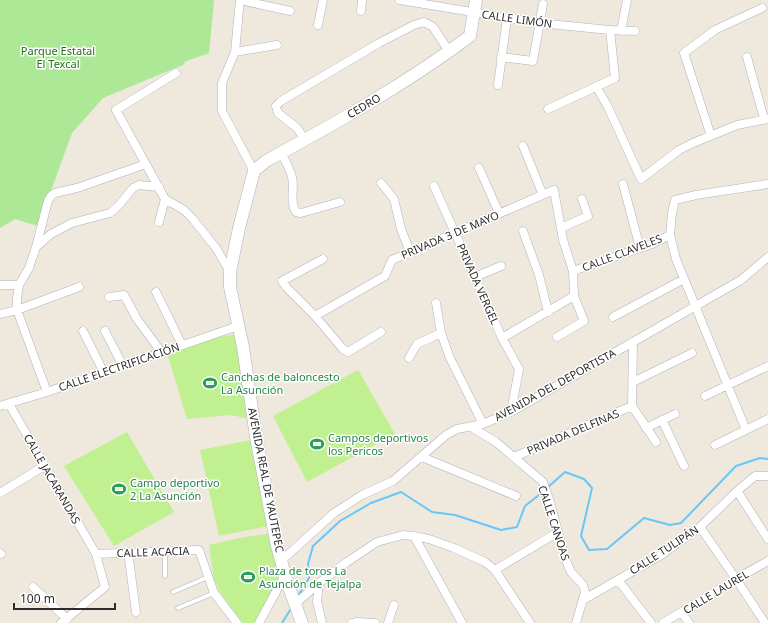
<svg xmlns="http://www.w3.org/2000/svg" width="768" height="623" font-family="'Noto Sans',sans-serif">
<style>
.green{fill:#ace896}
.pitch{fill:#c1f091}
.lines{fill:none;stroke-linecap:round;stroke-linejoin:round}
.stream{stroke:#6ac6f7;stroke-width:2}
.lane-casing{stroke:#b1b2c0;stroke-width:5}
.street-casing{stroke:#b1b2c0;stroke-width:9}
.secondary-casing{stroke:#b1b2c0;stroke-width:13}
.lane{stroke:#fff;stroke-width:4}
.street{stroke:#fff;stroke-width:8}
.secondary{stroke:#fff;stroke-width:12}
.labels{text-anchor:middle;stroke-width:3;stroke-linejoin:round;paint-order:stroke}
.street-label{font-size:11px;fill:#2c2c2c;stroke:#fff}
.park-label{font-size:11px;fill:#216f16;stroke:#fff}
.leisure-label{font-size:11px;fill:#27864d;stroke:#fff;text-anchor:start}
</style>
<rect width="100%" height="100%" fill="#eee8dd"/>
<path class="green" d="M0,0H214L209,53L184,62L185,64L103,98L72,133L38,226L15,219L0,228Z"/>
<path class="pitch" d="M237,334L246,401V418L230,415L187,419L167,353L202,340Z
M358,370L395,434L307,482L273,416Z
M127,432L174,512L114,546L64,466Z
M251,440L269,526L219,536L200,450Z
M272,533L282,575L256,623H242L220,592L214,579L209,545L239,538Z"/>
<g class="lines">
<path class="stream" d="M547,488L565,472L584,479L592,488L581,536L589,550L607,549L644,518L670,525L681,523L736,466L760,458L768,459
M298,596L309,578L308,564L313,546L340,521L371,503L401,492L432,512L455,515L501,530L517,527L525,506L544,491
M282,623L292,607"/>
<defs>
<path id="lane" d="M165,576V550
M173,592L208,577
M178,608L214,593"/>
<path id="street" d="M400,0L539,23L610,30L635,31
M361,11L362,0
M318,25L323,0
M621,31L627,0
M235,52L277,45
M501,57L533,61L543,4
M747,57L764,119
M176,73L116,110L165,199L184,210L192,218L216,248L230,272
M498,85L507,18
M596,86L608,107L641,179L679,150L693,143L737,125L768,119
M548,109L615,78L610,30
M711,136L684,53L715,30L762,8
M305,140L297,128L278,113L276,106L281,101L379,43L414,25L424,22L433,27L449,51
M523,146L543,195
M281,153C285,160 290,169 292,177C295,188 289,202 296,212L301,213L340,202
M479,168L499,213
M254,171L222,111V83L235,52L240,0L290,11
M381,183L394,199L401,229L410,252
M623,184L640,248
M434,186L502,338L519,369L511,412
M159,222L165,199
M561,228L588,216L582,199
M523,231L539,275L548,312
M36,247L48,201L51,196L55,193L77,188L146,164
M323,259L282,281L287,288L315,316L343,349L348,352L381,332
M573,271L652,244L670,235
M475,277L501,266
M0,285H19L29,268L36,247L51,234L72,223L110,213L119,205L133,188L139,185L159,187
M19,285L17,298V310L47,392
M156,292L182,345
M109,297L124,295L137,319L162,353
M436,303L441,333L450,358L483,424
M0,314L17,310L79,287
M315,316L385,276L392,260L554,190L563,240L573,271L574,296L584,321L557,337
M613,317L684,279
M83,331L104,373
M105,331L123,366
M502,338L574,296
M633,342L632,406L656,442
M409,358L417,344L441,333
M633,382L692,353
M705,396L768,366
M9,404L96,554L105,587L61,623
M0,406L47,392L238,326
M662,420L684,466
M471,427L496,442L543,482L550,502L565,558L571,572L583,585L585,592L576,623
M646,428L675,414
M746,430L676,259L670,235L672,213L675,200L696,195L768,184
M715,445L768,419
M422,457L516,496
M514,457L632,406
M737,491L768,539
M0,493L44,466
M700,527L736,579L765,623
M414,536L462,623
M128,552L136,612
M0,553L1,554
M96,554L199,550L214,593L237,623
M281,561L334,513L362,495L393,481L446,435L457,429L483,424L511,412L741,280L768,257
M495,570L558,532
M618,580L651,623
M33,587L67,619
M583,600L661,555L700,527L737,491L755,476H768
M295,604L319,583
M682,613L689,623
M259,623L285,575
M322,623L317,601L319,583L347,562L377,542L403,535L414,536L429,539L454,548L485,562L495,570L530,623
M352,623L357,622L375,623
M388,623L394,605
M663,623L736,579L768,561"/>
<g id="secondary">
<path id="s1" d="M302,623L287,582L277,546L256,437L243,347L230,287V272L239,228L254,171L266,161C336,123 406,84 470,36L476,0"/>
</g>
</defs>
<use href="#lane" class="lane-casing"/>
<use href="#street" class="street-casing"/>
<use href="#secondary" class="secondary-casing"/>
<use href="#lane" class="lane"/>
<use href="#street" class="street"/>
<use href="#secondary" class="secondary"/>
</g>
<defs>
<symbol id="stadium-bare" viewBox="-9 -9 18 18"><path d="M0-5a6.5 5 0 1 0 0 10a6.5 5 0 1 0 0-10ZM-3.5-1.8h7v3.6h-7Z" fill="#2e9e5b" stroke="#fff" stroke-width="2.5" paint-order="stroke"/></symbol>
</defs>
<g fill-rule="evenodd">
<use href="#stadium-bare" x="200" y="373" width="20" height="20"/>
<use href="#stadium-bare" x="307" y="434" width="20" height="20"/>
<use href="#stadium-bare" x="109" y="479" width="20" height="20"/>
<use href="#stadium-bare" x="238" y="567" width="20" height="20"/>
</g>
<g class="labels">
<g class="street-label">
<text transform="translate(517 19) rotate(8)" y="4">CALLE LIMÓN</text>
<text dy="4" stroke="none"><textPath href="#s1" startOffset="591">CEDRO</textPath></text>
<text transform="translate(450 235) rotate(-23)" y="4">PRIVADA 3 DE MAYO</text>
<text transform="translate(622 253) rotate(-21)" y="4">CALLE CLAVELES</text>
<text transform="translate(478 284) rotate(66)" y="4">PRIVADA VERGEL</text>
<text transform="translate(119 367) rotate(-19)" y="4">CALLE ELECTRIFICACIÓN</text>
<text transform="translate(555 385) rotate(-29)" y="4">AVENIDA DEL DEPORTISTA</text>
<text transform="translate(573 432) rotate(-23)" y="4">PRIVADA DELFINAS</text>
<text transform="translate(52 479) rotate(60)" y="4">CALLE JACARANDAS</text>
<text transform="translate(266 480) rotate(79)" y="4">AVENIDA REAL DE YAUTEPEC</text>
<text transform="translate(554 523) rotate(72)" y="4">CALLE CANOAS</text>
<text transform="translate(664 550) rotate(-33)" y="4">CALLE TULIPÁN</text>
<text transform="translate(153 552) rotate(-2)" y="4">CALLE ACACIA</text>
<text transform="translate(716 592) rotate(-31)" y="4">CALLE LAUREL</text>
</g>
<g class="park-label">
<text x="58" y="55">Parque Estatal<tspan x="58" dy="13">El Texcal</tspan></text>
</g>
<g class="leisure-label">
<text x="221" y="381">Canchas de baloncesto<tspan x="221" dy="13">La Asunción</tspan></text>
<text x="328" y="442">Campos deportivos<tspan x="328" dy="13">los Pericos</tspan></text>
<text x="130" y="487">Campo deportivo<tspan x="130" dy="13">2 La Asunción</tspan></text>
<text x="259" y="575">Plaza de toros La<tspan x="259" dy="13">Asunción de Tejalpa</tspan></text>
</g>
</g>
<path d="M14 603v6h101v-6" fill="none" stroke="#2c2c2c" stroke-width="2"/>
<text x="20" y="603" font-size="12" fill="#2c2c2c" stroke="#ffffff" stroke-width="3" paint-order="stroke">100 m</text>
</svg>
